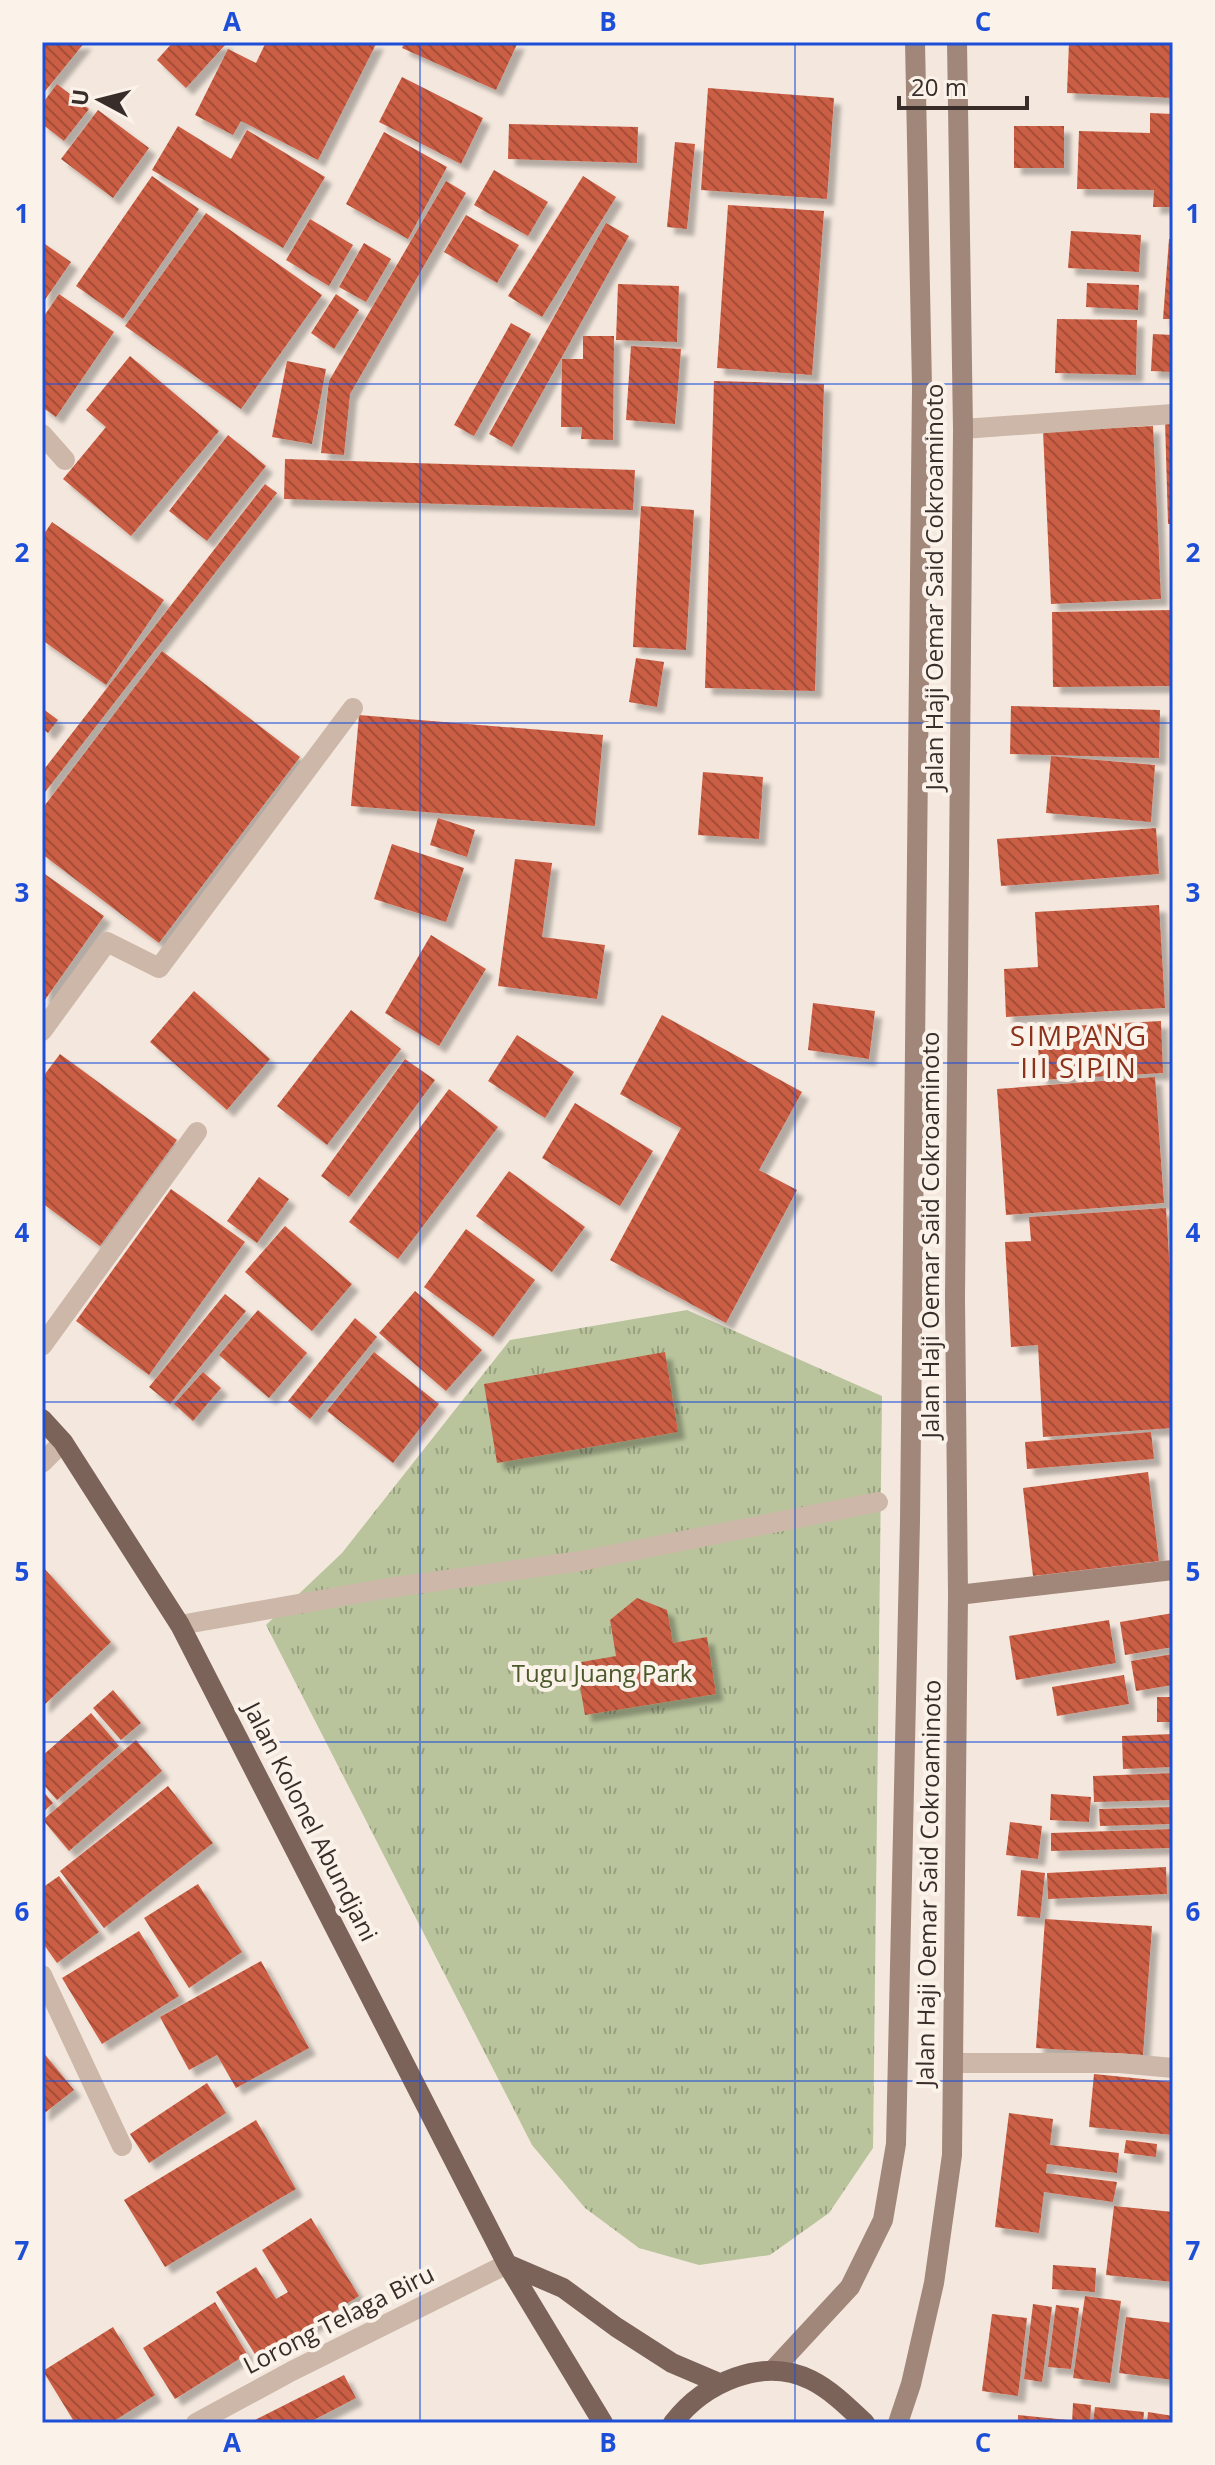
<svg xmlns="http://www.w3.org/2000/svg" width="1215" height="2465" font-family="'Open Sans',sans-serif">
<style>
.park{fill:url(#park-tufts)}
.building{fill:url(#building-back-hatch);filter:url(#shadow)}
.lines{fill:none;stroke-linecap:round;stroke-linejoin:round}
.lane{stroke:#cdb7a9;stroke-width:20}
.street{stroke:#cdb7a9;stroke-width:20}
.secondary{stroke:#a1867a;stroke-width:20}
.primary{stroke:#7c6359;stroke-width:20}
.grid{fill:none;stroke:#1d4ed8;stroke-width:2;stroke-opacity:0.55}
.labels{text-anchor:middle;stroke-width:8;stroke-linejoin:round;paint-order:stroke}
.street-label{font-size:24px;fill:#392d29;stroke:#fbf2ea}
.park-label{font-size:24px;fill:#4b592b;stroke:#fbf2ea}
.quarter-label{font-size:28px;letter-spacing:2px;fill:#8c331e;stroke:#fbf2ea}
.neatline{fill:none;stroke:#1d4ed8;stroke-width:3}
.grid-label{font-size:26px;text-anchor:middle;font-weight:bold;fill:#1d4ed8}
</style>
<defs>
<pattern id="park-tufts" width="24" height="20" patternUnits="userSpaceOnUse" patternTransform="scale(2)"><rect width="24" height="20" fill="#b9c49c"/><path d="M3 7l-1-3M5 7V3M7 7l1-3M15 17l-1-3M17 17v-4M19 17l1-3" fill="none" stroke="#97a07f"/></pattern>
<pattern id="building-back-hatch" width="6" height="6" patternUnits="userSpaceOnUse" patternTransform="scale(2)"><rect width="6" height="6" fill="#cb5e44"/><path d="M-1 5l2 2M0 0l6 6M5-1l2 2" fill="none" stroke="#a64e39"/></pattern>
<filter id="shadow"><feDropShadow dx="7" dy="7" stdDeviation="2" flood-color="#0004"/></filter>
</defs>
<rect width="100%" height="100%" fill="#f4e8de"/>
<path class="park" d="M687,1310L882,1396L873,2148L829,2213L770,2255L699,2265L639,2248L585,2208L532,2145L266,1625L342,1553L510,1340Z"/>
<path class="building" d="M42,42H85L42,95Z
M173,42H224L226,44L186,88L157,60Z
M266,42H377L318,160L241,121L233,135L195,115L228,49L256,63Z
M405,42H518L496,90L402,48Z
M1069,42H1173V98L1067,93Z
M402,77L483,118L461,164L379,122Z
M57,84L89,109L64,141L42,124V104Z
M708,88L834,98L827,199L701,190Z
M98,110L149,148L113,198L61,159Z
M1150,113L1173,114V207H1153L1154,190L1077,189L1079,131L1150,133Z
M509,124L638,127L637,163L508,159Z
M178,126L231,159L247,130L325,177L283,248L152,170Z
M1014,126H1064V168H1014Z
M384,132L447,167L408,239L346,204Z
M675,142L695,144L687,229L667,227Z
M494,170L548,202L528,236L474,205Z
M152,176L199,209L123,319L76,286Z
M583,176L616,197L542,317L508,296Z
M446,181L466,193L350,394L344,455L321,453L329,381Z
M728,205L824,211L812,375L717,368Z
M206,213L322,295L241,409L125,326Z
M466,215L519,245L497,283L444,252Z
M310,219L353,245L329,286L286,260Z
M606,223L629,236L512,447L489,434Z
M1071,231L1141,235L1139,272L1068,268Z
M1169,239H1173V319H1163Z
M42,242L71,262L42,304Z
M364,243L391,259L366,302L339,287Z
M1087,283L1139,285L1138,310L1086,307Z
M618,284L679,286L677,342L616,340Z
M59,294L114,332L56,417L42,407V319Z
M336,294L359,310L334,349L311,333Z
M1057,319L1137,320L1136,375L1055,373Z
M511,323L531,334L474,436L454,425Z
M1153,334L1173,335V372L1151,371Z
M583,336H614L613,440L581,439L582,427H561L562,359H583Z
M631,346L681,349L675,424L626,420Z
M130,356L219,431L131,536L63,479L106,427L86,410Z
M287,361L326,369L312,444L272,437Z
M714,381L824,384L815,691L705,688Z
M1165,420H1173V524H1168Z
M1153,426L1161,599L1051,604L1043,431Z
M228,435L266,466L207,541L169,511Z
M285,459L635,470L633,510L284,499Z
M265,484L277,493L42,796V772Z
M641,506L694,510L686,650L633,647Z
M52,522L164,600L106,685L42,640V537Z
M1173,610V686L1053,687L1052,612Z
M162,651L300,757L159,943L42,854V809Z
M636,658L664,662L657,707L629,702Z
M1011,706L1160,710L1159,758L1010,754Z
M42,708L58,720L48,733L42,728Z
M359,715L603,735L595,826L351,806Z
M1051,756L1155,765L1151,822L1046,813Z
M703,772L763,777L759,839L698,835Z
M438,818L475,830L467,857L430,845Z
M1156,828L1159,874L1001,886L997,839Z
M392,844L464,868L446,922L374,899Z
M515,859L552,863L542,937L605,945L597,999L498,986Z
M42,872L104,916L42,1004Z
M1159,905L1165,1008L1006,1017L1004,969L1038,967L1035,912Z
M431,935L486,969L439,1046L385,1013Z
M194,991L270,1059L227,1110L150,1042Z
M813,1003L875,1011L869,1059L808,1050Z
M351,1010L401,1049L327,1145L277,1106Z
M662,1015L802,1092L759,1170L797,1190L726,1323L610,1260L681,1128L620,1094Z
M1161,1021L1163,1073L1040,1080L1037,1028Z
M517,1035L574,1072L545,1118L488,1081Z
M60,1054L177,1140L100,1246L42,1203V1078Z
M405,1059L435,1080L349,1197L321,1176Z
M1155,1077L1164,1203L1006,1215L997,1089Z
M449,1089L498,1127L398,1259L349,1222Z
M575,1103L653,1151L620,1206L542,1158Z
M509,1171L585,1227L552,1272L476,1216Z
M259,1177L289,1199L257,1243L227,1221Z
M171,1189L245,1242L149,1375L76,1321Z
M1166,1208L1173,1323V1428L1043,1437L1038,1345L1011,1347L1005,1242L1031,1241L1029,1217Z
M285,1226L352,1284L312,1331L245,1272Z
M466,1229L535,1280L493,1337L424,1287Z
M415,1291L482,1350L446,1391L379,1333Z
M225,1294L246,1311L170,1404L149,1387Z
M258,1310L307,1353L269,1398L219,1355Z
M355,1318L377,1337L310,1419L288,1401Z
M374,1352L439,1404L393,1463L327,1411Z
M665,1352L678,1432L497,1463L484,1384Z
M203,1372L221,1388L193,1421L174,1404Z
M1151,1432L1154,1459L1027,1469L1025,1442Z
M1148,1472L1159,1561L1033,1576L1023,1488Z
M42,1566L111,1642L42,1707Z
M637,1598L667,1610L673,1643L707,1637L716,1694L585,1715L576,1663L616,1656L610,1620Z
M1173,1613V1647L1125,1655L1120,1622Z
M1109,1620L1116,1663L1016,1680L1009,1636Z
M1173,1654V1685L1136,1691L1131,1661Z
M1124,1675L1129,1704L1057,1716L1052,1687Z
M113,1690L141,1723L121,1740L93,1708Z
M1157,1697H1173V1722H1157Z
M91,1713L119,1746L57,1800L42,1783V1756Z
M1173,1734V1767L1123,1769L1122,1736Z
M136,1740L162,1771L69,1851L43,1820Z
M1173,1773V1800L1094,1802L1093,1776Z
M168,1786L213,1843L104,1928L60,1871Z
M42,1790L53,1803L42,1813Z
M1051,1794L1091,1797L1089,1822L1050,1820Z
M1173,1807V1824L1100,1826L1099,1809Z
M1010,1822L1042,1826L1038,1859L1006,1855Z
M1173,1829V1848L1051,1851V1833Z
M1166,1867L1167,1894L1048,1899L1047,1873Z
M1021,1870L1045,1873L1040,1918L1017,1916Z
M59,1876L99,1932L57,1963L42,1942V1888Z
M198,1884L242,1952L189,1988L144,1918Z
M1045,1919L1152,1926L1143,2055L1036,2048Z
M139,1931L179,1996L102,2044L62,1978Z
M261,1961L309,2048L236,2088L217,2055L189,2070L160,2017Z
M42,2051L74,2090L42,2115Z
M1094,2074L1173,2082V2135L1089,2127Z
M207,2083L226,2113L149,2163L130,2134Z
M1009,2113L1053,2119L1050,2145L1119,2153L1117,2173L1047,2164L1046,2173L1117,2182L1113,2202L1044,2192L1039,2233L995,2227Z
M256,2120L296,2189L165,2267L124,2200Z
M1126,2140L1157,2144L1156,2157L1124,2153Z
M1114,2206L1173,2212V2282L1106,2275Z
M311,2218L359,2296L258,2359L216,2292L256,2267L276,2299L288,2292L262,2250Z
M1053,2265L1096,2268L1095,2292L1052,2289Z
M1085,2296L1121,2301L1110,2383L1073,2378Z
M215,2302L247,2354L175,2399L143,2348Z
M1033,2304L1052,2307L1042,2382L1024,2379Z
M1056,2305L1079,2308L1071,2369L1048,2367Z
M992,2314L1027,2318L1018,2396L982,2391Z
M1126,2317L1173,2323V2380L1119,2373Z
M113,2327L155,2395L111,2423H75L43,2371Z
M344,2375L356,2398L308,2423H249Z
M1073,2403L1091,2405L1090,2423H1072Z
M1095,2407L1144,2412L1143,2423H1093Z
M1148,2412L1173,2416V2423H1147Z
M1018,2415L1068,2420V2423H1018Z"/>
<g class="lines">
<path class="lane" d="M42,1031L107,942L159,968L353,708
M42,1346L197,1132
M180,1625L388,1588L581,1561L878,1502"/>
<path class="street" d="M963,429L1173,414
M42,434L65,460
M42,1463L63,1442
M42,1975L122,2146
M953,2063H1119L1173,2068
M196,2423L292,2371L507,2264"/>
<path class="secondary" d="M958,1595L1173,1570
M773,2370L850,2287L883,2220L896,2144L910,1521L922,387L915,42
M898,2423L911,2384L934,2283L952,2155L958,1595L955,1298L963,429L957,42"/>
<path class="primary" d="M42,1419L63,1442L180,1625L507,2264L603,2423
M507,2264L563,2288L616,2327L672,2363L719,2383
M673,2423C704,2383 762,2356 811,2380C831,2390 848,2407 865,2423"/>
</g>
<path class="grid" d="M420,42V2423M795,42V2423M42,384H1173M42,723H1173M42,1063H1173M42,1402H1173M42,1742H1173M42,2081H1173"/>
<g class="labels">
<g class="street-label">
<text transform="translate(935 587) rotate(-90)" y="8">Jalan Haji Oemar Said Cokroaminoto</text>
<text transform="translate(931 1235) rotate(-90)" y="8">Jalan Haji Oemar Said Cokroaminoto</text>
<text transform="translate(310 1822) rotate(63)" y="8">Jalan Kolonel Abundjani</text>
<text transform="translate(929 1883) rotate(-89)" y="8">Jalan Haji Oemar Said Cokroaminoto</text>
<text transform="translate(339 2320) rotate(-27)" y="8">Lorong Telaga Biru</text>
</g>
<g class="park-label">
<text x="602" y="1682">Tugu Juang Park</text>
</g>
<g class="quarter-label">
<text x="1079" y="1046">SIMPANG<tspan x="1079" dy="32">III SIPIN</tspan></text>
</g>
</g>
<rect width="1215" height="2465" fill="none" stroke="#fbf2ea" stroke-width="88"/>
<g transform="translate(100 100) rotate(277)" stroke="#fbf2ea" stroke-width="6" paint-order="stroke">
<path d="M0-6L14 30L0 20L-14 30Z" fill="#392d29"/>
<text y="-12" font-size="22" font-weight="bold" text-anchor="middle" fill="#392d29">U</text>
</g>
<path d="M899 96v12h128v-12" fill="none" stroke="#392d29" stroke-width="4"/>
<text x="911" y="96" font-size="24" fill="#392d29" stroke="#fbf2ea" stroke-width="6" paint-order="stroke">20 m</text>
<rect x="44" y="44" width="1127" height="2377" class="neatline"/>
<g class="grid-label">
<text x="232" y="31">A</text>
<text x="608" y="31">B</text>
<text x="983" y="31">C</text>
<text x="22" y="223">1</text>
<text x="1193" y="223">1</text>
<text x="22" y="562">2</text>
<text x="1193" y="562">2</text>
<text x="22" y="902">3</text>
<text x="1193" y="902">3</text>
<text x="22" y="1242">4</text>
<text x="1193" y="1242">4</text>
<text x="22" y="1581">5</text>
<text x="1193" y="1581">5</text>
<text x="22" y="1921">6</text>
<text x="1193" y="1921">6</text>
<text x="22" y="2260">7</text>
<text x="1193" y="2260">7</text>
<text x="232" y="2452">A</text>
<text x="608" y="2452">B</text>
<text x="983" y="2452">C</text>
</g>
</svg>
